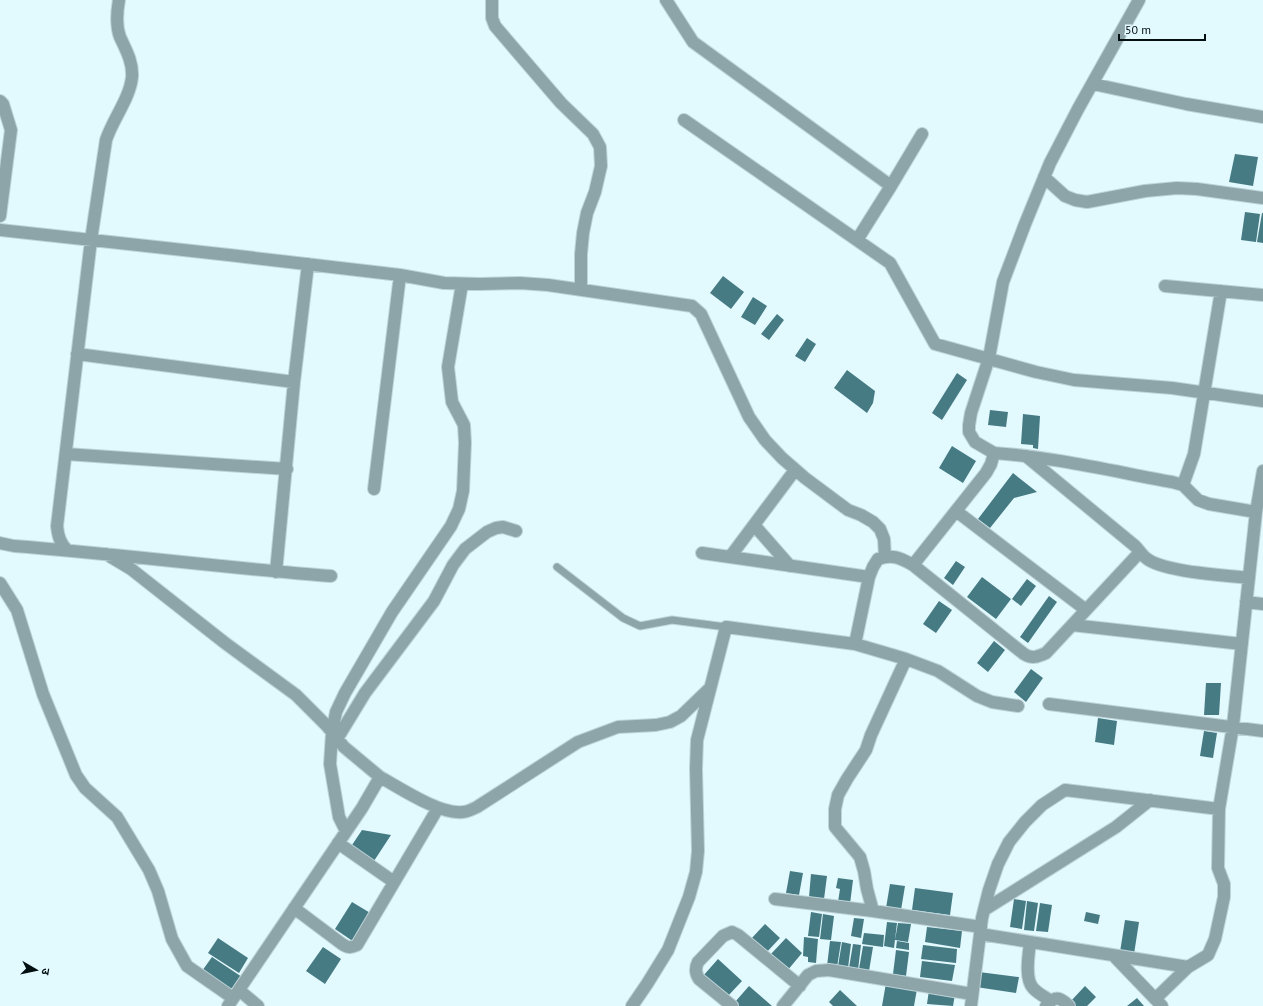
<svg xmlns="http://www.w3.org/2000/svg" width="1263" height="1006" font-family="'PT Sans','Noto Sans Devanagari',sans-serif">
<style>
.building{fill:#467b84}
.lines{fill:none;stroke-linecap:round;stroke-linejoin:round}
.lane-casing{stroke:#bed3d8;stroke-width:9}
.street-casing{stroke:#bed3d8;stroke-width:14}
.lane{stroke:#8da4a8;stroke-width:7}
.street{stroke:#8da4a8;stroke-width:12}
</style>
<rect width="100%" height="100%" fill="#e2f9fe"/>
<path class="building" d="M1235,154L1258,157L1253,186L1229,182Z
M1245,212L1260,214L1256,242L1241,240Z
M1262,213H1263V243L1257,242Z
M723,276L744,292L731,309L710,293Z
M753,297L767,306L755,325L741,317Z
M777,314L784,320L769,340L761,334Z
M807,338L816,344L805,362L795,356Z
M847,370L875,391L873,403L867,413L834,388Z
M957,373L967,380L942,420L932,413Z
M990,410L1008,412L1006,427L988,425Z
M1023,414L1040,416L1038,449L1033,448V445L1021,444Z
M952,446L976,461L963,483L939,468Z
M1013,473L1037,492L1014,498L990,528L978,519Z
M956,561L965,567L953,585L944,578Z
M982,577L1011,599L996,619L967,597Z
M1027,579L1036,586L1021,606L1012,599Z
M1049,596L1057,602L1028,643L1020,637Z
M939,601L952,610L936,633L923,624Z
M994,641L1005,650L988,672L977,663Z
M1031,669L1043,678L1026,702L1014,692Z
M1206,683H1221L1219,715H1204Z
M1098,718L1117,721L1114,745L1095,742Z
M1204,731L1217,733L1213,758L1200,756Z
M362,830L391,835L372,864L350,848Z
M790,871L803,873L799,895L786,893Z
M811,874L827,876L824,899L809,897Z
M838,878L853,880L850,904L838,902L840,889L836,888Z
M890,884L905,886L901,910L886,908Z
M915,888L953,893L950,915L912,910Z
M1014,899L1026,901L1022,929L1010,927Z
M1027,901L1038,903L1034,931L1024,930Z
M352,902L372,914L354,942L335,929Z
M1040,903L1052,905L1048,932L1036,931Z
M811,912L822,914L819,937L808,936Z
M1086,912L1100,915L1098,924L1084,921Z
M823,914L834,916L831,940L820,939Z
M854,918L864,919L861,938L851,936Z
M1125,920L1139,922L1134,954L1120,952Z
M887,922L897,923L894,948L884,946Z
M898,923L911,924L908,942L895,940Z
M765,924L780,938L765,954L750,940Z
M927,927L962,931L960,948L925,942Z
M864,933L884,935L883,947L862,944Z
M804,937L818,939L816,963L808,962V957L803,956Z
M218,938L248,958L239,973L208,953Z
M786,938L802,953L787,971L770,955Z
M830,941L841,942L837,967L827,966Z
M897,941L909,943V950L896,948Z
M842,942L851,944L848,968L838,966Z
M853,944L861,945L858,970L849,968Z
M923,945L957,949L956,963L921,959Z
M863,946L873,947L869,971L859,969Z
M323,947L341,959L325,984L306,971Z
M896,950L909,952L906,976L893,974Z
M212,957L242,977L232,991L202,971Z
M718,959L742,981L727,997L703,976Z
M922,961L955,965L952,981L920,977Z
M979,972L1019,977L1016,993L976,987Z
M886,983L917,989L914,1006H882Z
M749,986L772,1006H739L735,1002Z
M1085,986L1096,997L1087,1006H1074L1070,1002Z
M840,990L857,1006H833L829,1002Z
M929,990L955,994L953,1006L927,1004Z
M1137,998L1144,1006H1127Z"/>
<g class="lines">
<defs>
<path id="lane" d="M557,567L623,618L640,626L672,620L726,627"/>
<path id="street" d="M492,0V18L495,26L561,103L593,134L600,147L601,166L595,192L587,213L583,233L581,254V290
M666,0L693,42L891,186
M1093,84L1186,104L1263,117
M0,101L3,104L11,130L0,216
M684,120L890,263L935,344L1036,372L1074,380L1172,388L1263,401
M1044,177L1065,196L1075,200L1087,202L1145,191L1177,188L1197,189L1263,198
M0,230L229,255L400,275L444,283L480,284L520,283L548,285L692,306L701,314L749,417L765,440L782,458L805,478L848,510L861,515L873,522L880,529L884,539L885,557
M857,240L891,186L922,134
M1165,286L1263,295
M77,354L294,382
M994,453C1054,457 1112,471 1172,482L1183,485L1198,500L1209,504L1256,512
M66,454L287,469
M1026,456L1135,546C1139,550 1142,555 1146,558C1162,572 1225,575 1249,578
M1183,485L1194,454L1221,291
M374,489L400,275
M956,511L1086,610
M754,525L790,566
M0,543L14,546C120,554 225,568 331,576
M67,550C60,543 58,536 57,526L91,240L106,140C113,119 130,98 132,77C133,62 126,50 120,37C116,26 117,11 119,0
M702,553L869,577
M106,554L131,569L225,643L296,695L327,726L344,747L380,777
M730,557L795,470
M913,565L986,473L991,464L994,453L975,442L969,432V425L971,413L989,358L1003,282L1025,224L1050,163L1078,109L1139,0
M276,572L294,382L308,264
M0,583L17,610L43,694L76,775L85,788L117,817L149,870L158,891L172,939L187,966L233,998
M1246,602L1263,604
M1072,625L1242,644
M855,644L906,659L938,671L977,696L992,702L1018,706
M1049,704L1263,731
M337,739L365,693L434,601L453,565L465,549L487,532L496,528L503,527L516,531
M346,831L339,817L330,764L332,733L336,712L345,693L392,612L451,526L459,509L463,491L465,443L464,425L452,402L448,367L462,284
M338,843L394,882
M775,899L873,911L981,927
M294,908L342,944C348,948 351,948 357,945L438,808
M984,910L1116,827L1150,800
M873,911L867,889L864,871L860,857L835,827V809L838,795L847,779L866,750L871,735L906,659
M980,934L1188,967
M1030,942C1029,954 1024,978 1033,988C1037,993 1045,997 1051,1001
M1113,955L1162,1006
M239,990L258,1006
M1155,999L1188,967L1208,955L1215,939L1224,897V884L1218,868L1219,809L1233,726L1256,512L1263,471
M228,1006L362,808L380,777C400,788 440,815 463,812C467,812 473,809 477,807L578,742L618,727L656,725L670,722L681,716L710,688
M632,1006L647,984L668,950L689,897L696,872L698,851L696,769L697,740L726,627L855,644L869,577L873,567L878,559C893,554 900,558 913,565L1024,654C1032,659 1037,657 1046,653L1140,552
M732,1006L699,979C695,973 695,968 698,962L723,936L732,932L738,935L800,986
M783,1006L808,975L816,971L829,970L972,994
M971,1006L982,918L989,890L998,864L1009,842L1025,822L1042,805L1065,790L1219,809
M1046,1006C1055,996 1059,996 1069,1006"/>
</defs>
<use href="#lane" class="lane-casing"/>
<use href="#street" class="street-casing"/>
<use href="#lane" class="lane"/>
<use href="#street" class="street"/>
</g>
<g transform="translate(36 970) rotate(99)" stroke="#e2f9fe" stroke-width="3" paint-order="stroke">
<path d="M0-3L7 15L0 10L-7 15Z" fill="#020e10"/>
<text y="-6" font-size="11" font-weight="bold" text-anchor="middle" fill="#020e10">उ</text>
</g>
<path d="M1119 34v6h86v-6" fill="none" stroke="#020e10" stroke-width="2"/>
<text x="1125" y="34" font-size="12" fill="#020e10" stroke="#e2f9fe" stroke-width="3" paint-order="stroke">50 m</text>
</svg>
